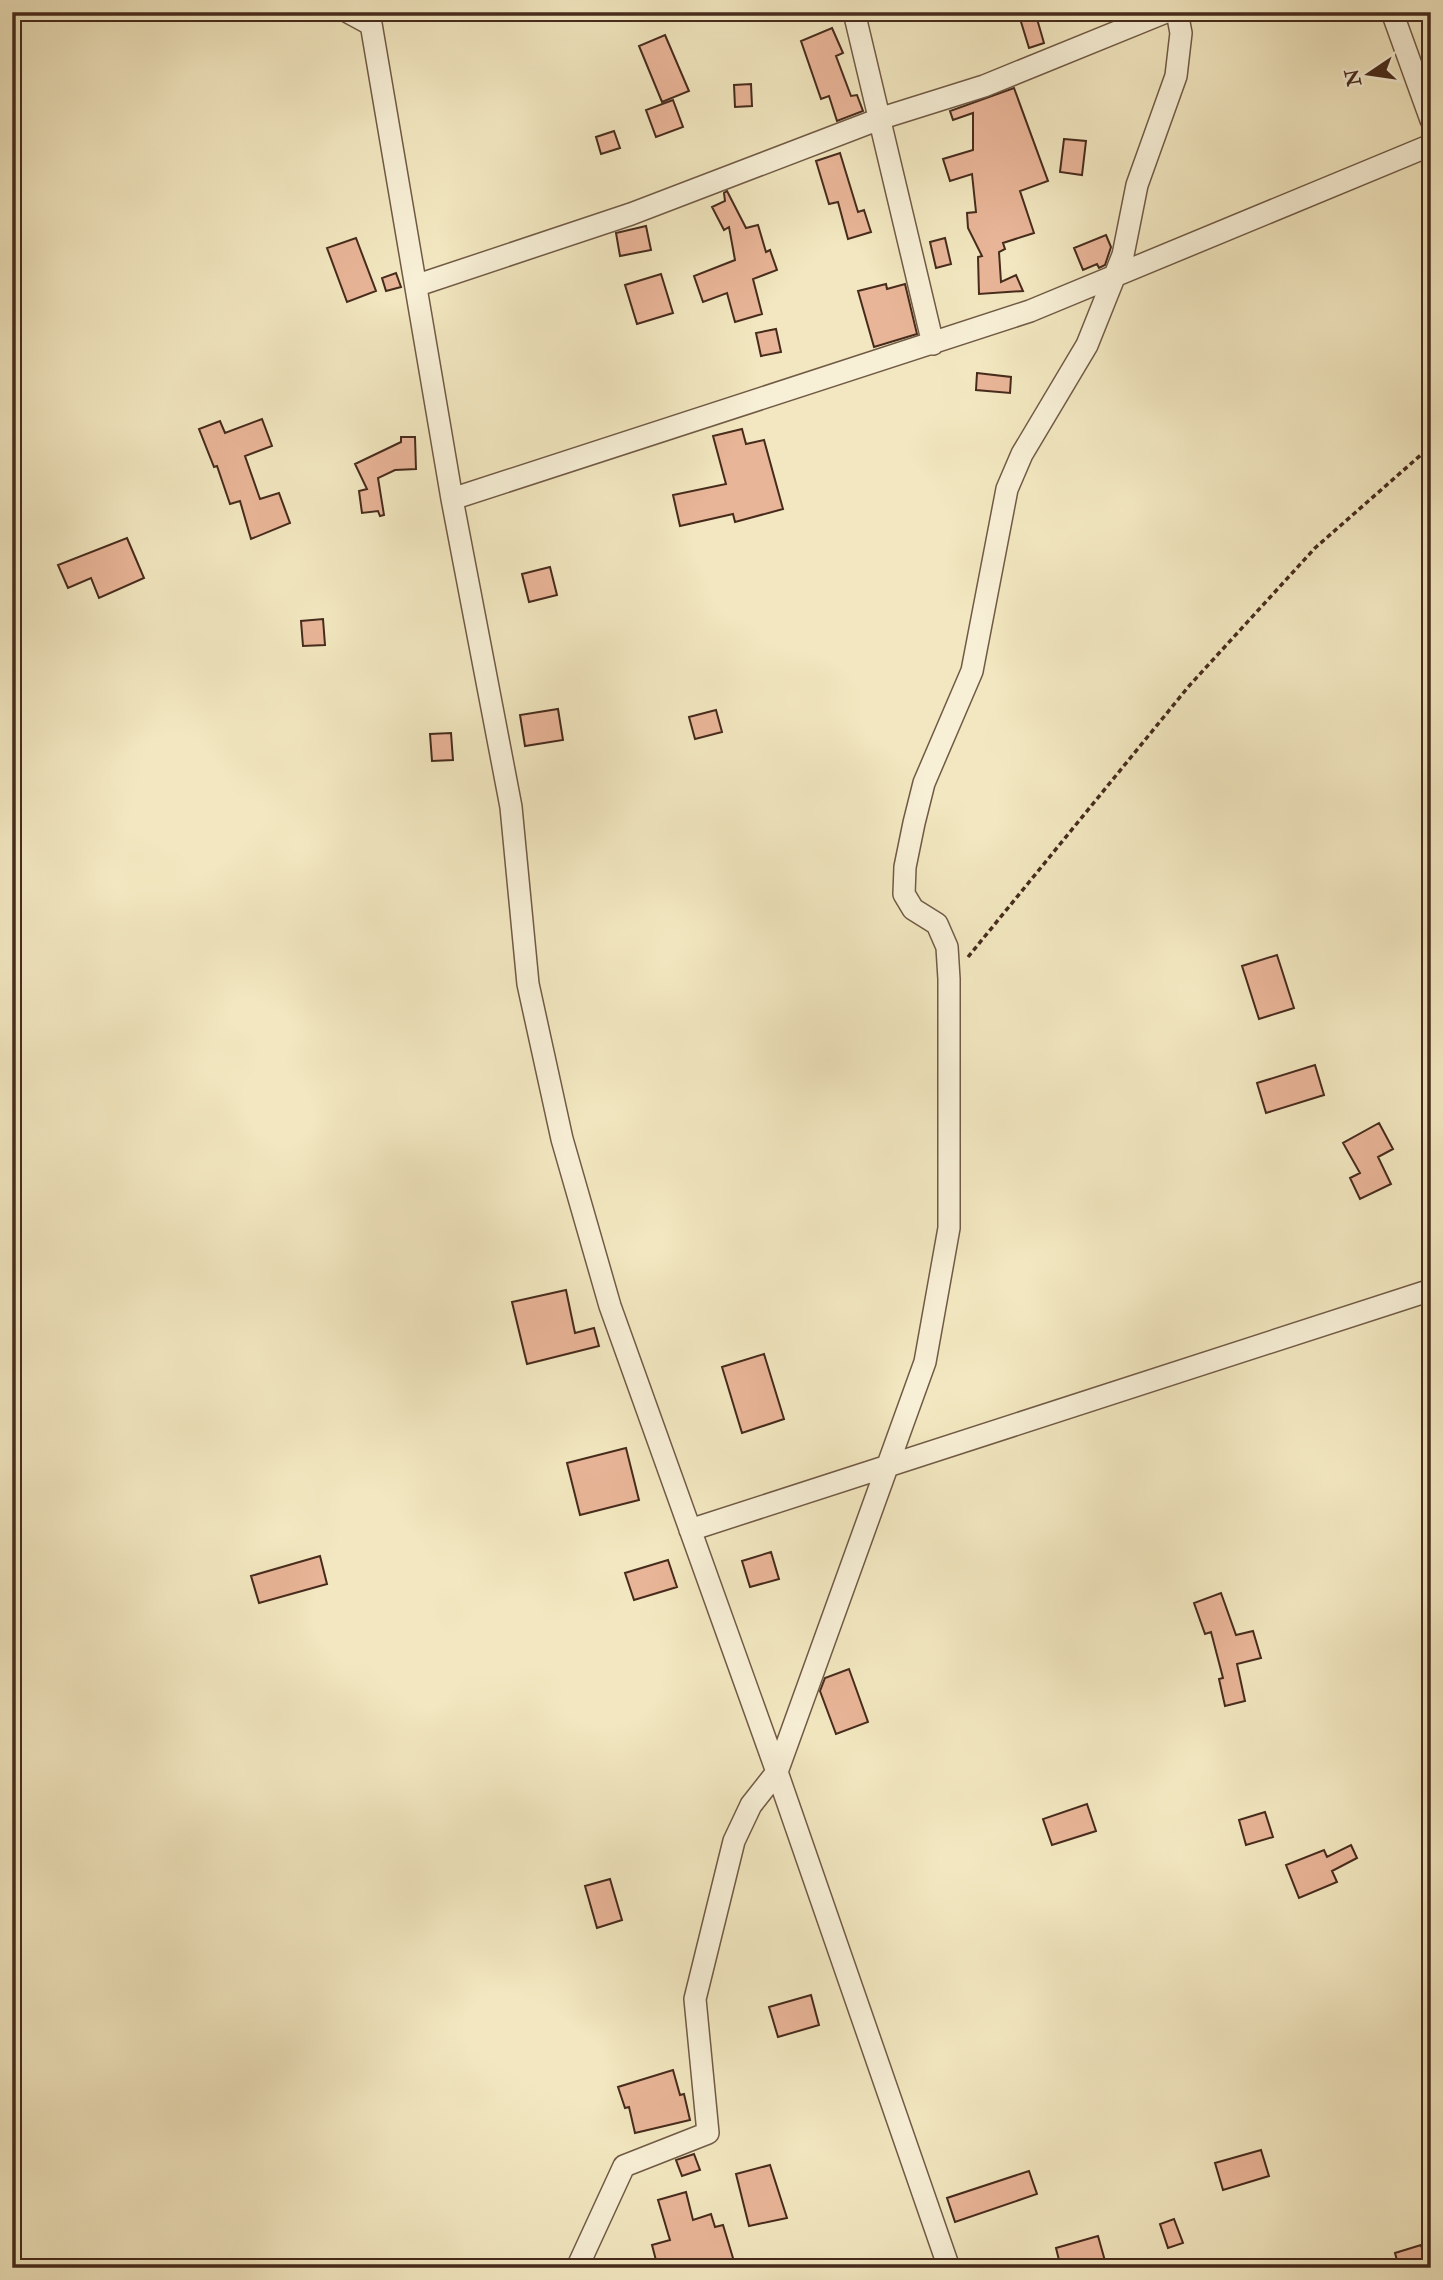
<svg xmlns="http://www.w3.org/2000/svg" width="1443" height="2280" font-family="'IM FELL Double Pica',serif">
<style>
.building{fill:#e9b598;stroke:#462b1c;stroke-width:2}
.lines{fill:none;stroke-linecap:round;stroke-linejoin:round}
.minor-casing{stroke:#715a45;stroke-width:24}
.path{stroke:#462b1c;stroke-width:3.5;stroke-dasharray:5 3.5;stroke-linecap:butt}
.minor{stroke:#f7efd6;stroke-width:21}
</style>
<rect width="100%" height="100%" fill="#f2e7c0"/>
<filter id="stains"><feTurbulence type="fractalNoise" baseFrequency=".00286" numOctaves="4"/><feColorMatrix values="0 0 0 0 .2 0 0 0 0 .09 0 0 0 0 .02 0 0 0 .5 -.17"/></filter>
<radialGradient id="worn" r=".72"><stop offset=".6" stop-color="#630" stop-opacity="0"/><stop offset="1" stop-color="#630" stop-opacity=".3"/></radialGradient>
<path class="building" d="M1018,12H1035L1044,43L1029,48Z
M832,28L843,53L836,56L851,96L857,95L863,111L837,121L829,96L821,99L801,41Z
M665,35L689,91L662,102L639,46Z
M751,84L752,106L735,107L734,85Z
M1014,88L1048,181L1020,191L1034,233L1003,243L1005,249L999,252L1001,282L1016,275L1023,291L979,294L978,257L982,256L968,228L967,213L976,212L972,174L950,181L943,159L973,150V113L953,120L950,111Z
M673,100L683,127L656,137L646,110Z
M614,131L620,148L601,154L596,137Z
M1064,139L1086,141L1082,175L1060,172Z
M840,153L858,212L864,210L871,232L848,239L838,202L829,204L816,161Z
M727,191L746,228L758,225L766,252L770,250L777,270L753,279L762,314L735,322L727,293L703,302L694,276L735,260L729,227L724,230L712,207L725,201L724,193Z
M646,226L651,250L620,256L616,233Z
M1106,235L1111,247L1105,265L1099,268L1097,264L1083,270L1074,248Z
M356,238L376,291L347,302L327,248Z
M945,238L951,264L936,268L930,242Z
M396,273L401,287L386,291L382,278Z
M661,274L673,313L637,324L625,285Z
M886,284L887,289L905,284L917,334L874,347L858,291Z
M776,329L781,352L761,356L756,333Z
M977,373L1011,377L1010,393L976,390Z
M262,419L272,446L245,456L260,499L279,493L290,523L251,539L240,501L230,504L217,466L214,467L199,429L220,421L225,433Z
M742,429L746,444L764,440L783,509L735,522L733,514L680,526L673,495L726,484L713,436Z
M401,437H415L416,469L395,470L378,478L384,515L380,516L378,511L362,513L359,491L367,489L355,464L401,442Z
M127,538L144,578L99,598L91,578L68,588L58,565Z
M550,567L557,595L529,602L522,574Z
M323,619L325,645L303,646L301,621Z
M558,709L563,740L525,746L520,715Z
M716,710L722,732L695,739L689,717Z
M451,733L453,760L432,761L430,734Z
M1277,955L1294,1008L1259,1019L1242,966Z
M1315,1065L1324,1095L1266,1113L1257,1083Z
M1379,1123L1393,1149L1378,1157L1391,1184L1360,1199L1350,1178L1360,1173L1343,1143Z
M566,1290L575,1333L594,1328L599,1346L527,1364L512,1302Z
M764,1354L784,1419L742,1433L722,1367Z
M626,1448L639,1500L580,1515L567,1463Z
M771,1552L779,1579L750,1587L742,1561Z
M320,1556L327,1584L259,1603L251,1576Z
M668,1560L677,1587L634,1600L625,1573Z
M1221,1593L1236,1635L1253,1631L1261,1658L1237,1664L1245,1701L1225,1706L1219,1679L1223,1678L1211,1632L1205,1634L1194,1603Z
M849,1669L868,1722L836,1734L820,1691L825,1678Z
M1087,1804L1096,1831L1052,1845L1043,1819Z
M1265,1812L1273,1837L1246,1845L1239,1820Z
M1351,1845L1357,1858L1332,1871L1337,1882L1299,1898L1286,1865L1324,1850L1327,1857Z
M610,1879L622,1920L597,1928L585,1886Z
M811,1995L819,2025L778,2037L769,2007Z
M673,2070L680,2095L684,2094L690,2120L635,2133L629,2107L625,2108L618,2087Z
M1261,2150L1269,2176L1223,2190L1215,2163Z
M694,2154L700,2170L682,2176L676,2160Z
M770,2165L787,2218L749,2226L736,2174Z
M1029,2171L1037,2194L955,2222L947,2198Z
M686,2192L693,2220L711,2214L715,2227L723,2225L736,2268H658L652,2245L670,2240L658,2200Z
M1174,2219L1183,2243L1168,2248L1160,2224Z
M1098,2236L1107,2268H1061L1056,2248Z
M1421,2245L1428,2268H1399L1395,2253Z"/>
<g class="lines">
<defs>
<path id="minor" d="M348,12L370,24
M369,12L452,499
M854,12L933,344
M1392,12L1431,120
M418,285L631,214L882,118L984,86L1166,12
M690,1530L1431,1290
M577,2268L624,2166L708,2133L695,1999L734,1841L751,1805L777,1772L925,1362L949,1228V979L947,947L937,924L913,909L904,894L905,867L914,823L924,783L972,671L1007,489L1022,454L1087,345L1123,255L1137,185L1176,76L1181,33L1177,12
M949,2268L777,1772L610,1306L562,1139L528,984L511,807L452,499L1030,311L1431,145"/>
</defs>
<use href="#minor" class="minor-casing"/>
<path class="path" d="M968,957L1189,686L1315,548L1431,446"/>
<use href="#minor" class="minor"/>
</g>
<rect width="1443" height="2280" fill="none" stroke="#f2e7c0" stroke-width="42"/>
<rect x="14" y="14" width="1415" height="2252" fill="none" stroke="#462b1c" stroke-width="3.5"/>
<rect x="21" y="21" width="1401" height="2238" fill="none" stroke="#462b1c" stroke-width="2"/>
<g transform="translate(1369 74) rotate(257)" stroke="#f7efd6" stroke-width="5" paint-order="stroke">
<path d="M0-5L12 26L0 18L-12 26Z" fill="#462b1c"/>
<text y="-10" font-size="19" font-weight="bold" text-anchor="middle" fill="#462b1c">N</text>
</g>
<rect width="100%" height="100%" filter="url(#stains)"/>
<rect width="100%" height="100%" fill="url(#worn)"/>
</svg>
